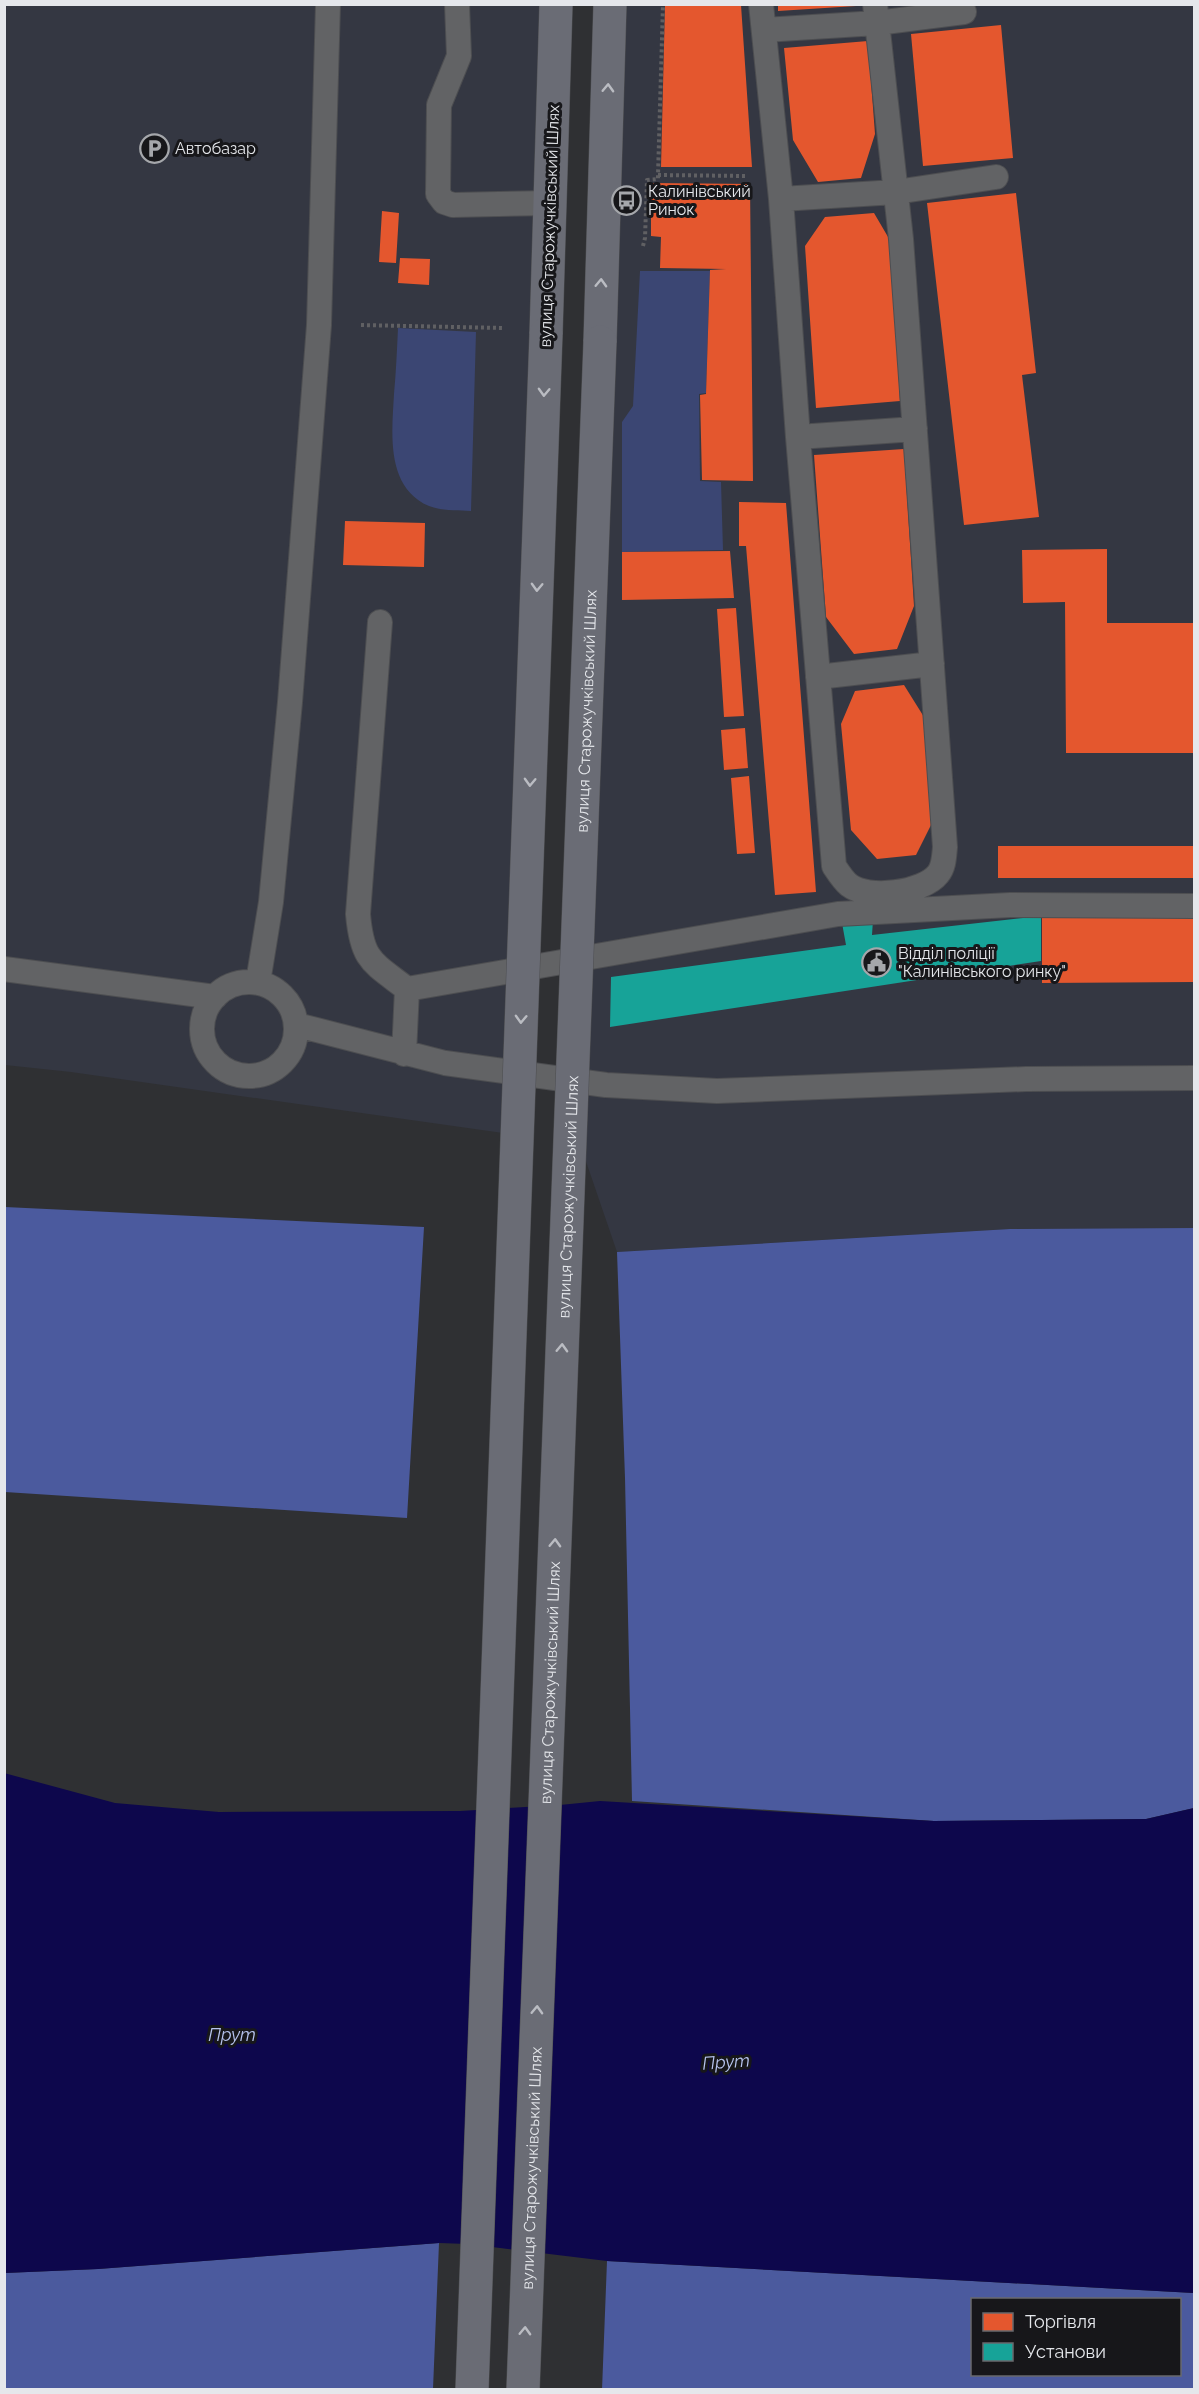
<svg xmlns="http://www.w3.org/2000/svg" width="1199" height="2394" font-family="Raleway,sans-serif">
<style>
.built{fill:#343742}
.green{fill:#3b4673}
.forest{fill:#4b5a9e;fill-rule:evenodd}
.water{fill:#0d074c}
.shops{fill:#e4572e}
.public{fill:#17a398}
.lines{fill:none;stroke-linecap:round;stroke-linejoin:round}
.lane-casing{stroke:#4d4e51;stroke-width:26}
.primary-casing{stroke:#4d4e51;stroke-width:34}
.path{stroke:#606063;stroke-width:4;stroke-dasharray:3 3;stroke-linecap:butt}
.lane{stroke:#626365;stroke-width:24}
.primary{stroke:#6a6c75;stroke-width:33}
.primary-bridge-casing{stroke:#4d4e51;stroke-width:34;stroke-linecap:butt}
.primary-bridge{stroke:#6a6c75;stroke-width:33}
.oneway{stroke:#babcc2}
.labels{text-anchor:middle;stroke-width:6;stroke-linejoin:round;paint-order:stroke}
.poi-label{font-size:16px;fill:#e5e7eb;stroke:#17171a;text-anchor:start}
.street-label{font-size:16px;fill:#e5e7eb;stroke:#17171a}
.water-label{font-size:18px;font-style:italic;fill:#b7c4ef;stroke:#17171a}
</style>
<rect width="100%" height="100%" fill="#2f3033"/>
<path class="built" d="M5,5H554L510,1134L71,1072L5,1065Z
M610,5H1194V1228L1010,1229L617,1252L579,1141Z"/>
<path class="green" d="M640,271H710L706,393L699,394L700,481L721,482L723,550L622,552V422L633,406Z
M398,328L476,332L471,511C458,510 441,511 429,506C385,487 392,432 394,394C396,372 397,350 398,328Z"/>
<path class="forest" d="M5,1207L424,1227L407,1518L5,1492Z
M1194,1228V1808L1146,1819L934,1821L632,1801L625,1478L617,1252L1010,1229Z
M439,2243L433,2389H5L4,2273L98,2269Z
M607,2261L1194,2293V2389L602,2390ZM972,2300H1180V2374H972Z"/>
<path class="water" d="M4,1773L115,1803L219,1812L460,1811L560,1805L600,1801L934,1821L1146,1819L1194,1808V2293L607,2261L468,2244L439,2243L98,2269L5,2273Z"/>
<path class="shops" d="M778,4H856V6L778,11Z
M665,5H741L752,167H661Z
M1001,25L1013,158L923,166L911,34Z
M868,41L875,134L861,178L818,182L793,140L784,48Z
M651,183L750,184L753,481L702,480L700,395L706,394L710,270L726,269L660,268L661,237L651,236Z
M1016,193L1036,373L1022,375L1039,517L964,525L927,203Z
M382,211L399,213L396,263L379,262Z
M874,213L891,242L900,401L816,408L805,246L825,217Z
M400,258L430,259L429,285L398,283Z
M904,449L914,606L897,649L854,654L826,617L814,455Z
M739,502L786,503L816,892L775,895L746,546H739Z
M345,521L425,523L424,567L343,565Z
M1107,549V623H1194V753H1066L1065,602L1023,603L1022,550Z
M730,551L734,598L622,600V552Z
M736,608L744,716L724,717L717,609Z
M904,685L924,717L932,823L916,855L877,859L851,830L841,724L855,691Z
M745,728L748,768L724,770L721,730Z
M749,776L755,853L737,854L731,778Z
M998,846H1194V878H998Z
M1194,916V982L1042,983V917Z"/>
<path class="public" d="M1041,916V961L610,1027L611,977L846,945L842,923L873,920L872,935Z"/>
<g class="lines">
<defs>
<path id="lane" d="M457,4L459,56L439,105L438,194L444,202L453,205L550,203
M761,4L781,199L798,437L834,866C838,872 843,880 849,885C868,900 923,893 938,874C944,867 944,857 945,847L901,239L875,4
M764,30L877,23L964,12
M781,199L896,192L996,177
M798,437L915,429
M380,622L358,914C362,961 372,962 407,989
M818,677L932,664
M4,969L215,997
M258,982L271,902L290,702L319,325L328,4
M202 1029a47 47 0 1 1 94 0a47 47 0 1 1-94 0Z
M297,1025L445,1063L606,1085L717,1091L1026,1079L1194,1078
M404,1054L407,989L838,914L1010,905L1194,906"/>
<path id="primary" d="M546,334L556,4
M600,342L610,4"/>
</defs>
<use href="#lane" class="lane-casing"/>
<use href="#primary" class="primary-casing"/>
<path class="path" d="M658,175L747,176
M643,246L645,238L647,180L658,179V175L663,4
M361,325L502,328"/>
<use href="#lane" class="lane"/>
<use href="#primary" class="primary"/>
<defs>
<g id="primary-bridge">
<path d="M472,2390L546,334"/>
<path id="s1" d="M523,2390L600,342"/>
</g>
</defs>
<use href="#primary-bridge" class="primary-bridge-casing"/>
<use href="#primary-bridge" class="primary-bridge"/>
</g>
<defs><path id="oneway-chevron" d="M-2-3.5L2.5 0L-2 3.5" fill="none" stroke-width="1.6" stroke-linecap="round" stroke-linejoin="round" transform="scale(1.5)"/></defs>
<g class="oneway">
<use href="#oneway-chevron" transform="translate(608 88) rotate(-88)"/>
<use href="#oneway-chevron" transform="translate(601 283) rotate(-88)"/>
<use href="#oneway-chevron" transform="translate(544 392) rotate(92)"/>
<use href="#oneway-chevron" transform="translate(537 587) rotate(92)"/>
<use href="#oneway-chevron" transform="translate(530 782) rotate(92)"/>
<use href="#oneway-chevron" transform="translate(521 1019) rotate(92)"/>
<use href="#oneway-chevron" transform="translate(562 1348) rotate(-88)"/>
<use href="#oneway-chevron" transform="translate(555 1543) rotate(-88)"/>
<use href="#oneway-chevron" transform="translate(537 2010) rotate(-88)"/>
<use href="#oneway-chevron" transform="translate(525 2331) rotate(-88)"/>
</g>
<defs>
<symbol id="parking-ring" viewBox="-11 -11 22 22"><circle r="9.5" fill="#17171a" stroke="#a5a7ab" stroke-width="1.5"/><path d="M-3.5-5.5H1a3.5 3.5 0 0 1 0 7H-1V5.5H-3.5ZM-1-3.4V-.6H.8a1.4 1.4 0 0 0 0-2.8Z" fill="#a5a7ab"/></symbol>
<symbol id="bus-ring" viewBox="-11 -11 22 22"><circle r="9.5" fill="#17171a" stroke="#a5a7ab" stroke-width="1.5"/><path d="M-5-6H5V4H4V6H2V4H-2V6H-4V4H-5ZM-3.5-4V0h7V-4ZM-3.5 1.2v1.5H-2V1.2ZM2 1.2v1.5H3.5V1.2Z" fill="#a5a7ab"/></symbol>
<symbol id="civic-ring" viewBox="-11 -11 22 22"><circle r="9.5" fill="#17171a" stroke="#a5a7ab" stroke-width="1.5"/><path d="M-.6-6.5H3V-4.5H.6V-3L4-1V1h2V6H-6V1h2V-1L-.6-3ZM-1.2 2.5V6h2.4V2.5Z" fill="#a5a7ab"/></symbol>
</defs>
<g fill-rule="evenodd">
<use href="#parking-ring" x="138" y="132" width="33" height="33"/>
<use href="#bus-ring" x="610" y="184" width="33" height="33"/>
<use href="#civic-ring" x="860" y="946" width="33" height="33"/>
</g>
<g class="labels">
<g class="poi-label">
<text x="175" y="154">Автобазар</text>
<text x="648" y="197">Калинівський<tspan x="648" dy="18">Ринок</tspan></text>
<text x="898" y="959">Відділ поліції<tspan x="898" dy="18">"Калинівського ринку"</tspan></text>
</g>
<g class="street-label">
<text transform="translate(549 226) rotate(-88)" y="6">вулиця Старожучківський Шлях</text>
<text dy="6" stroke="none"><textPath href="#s1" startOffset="1680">вулиця Старожучківський Шлях</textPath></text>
<text dy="6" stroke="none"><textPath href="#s1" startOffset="1194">вулиця Старожучківський Шлях</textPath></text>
<text dy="6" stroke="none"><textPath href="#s1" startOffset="708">вулиця Старожучківський Шлях</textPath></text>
<text dy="6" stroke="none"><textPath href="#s1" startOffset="222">вулиця Старожучківський Шлях</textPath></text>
</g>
<g class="water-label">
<text x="232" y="2041">Прут</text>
<text transform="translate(726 2062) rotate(-4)" y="6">Прут</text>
</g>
</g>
<rect width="1199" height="2394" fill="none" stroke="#e5e7eb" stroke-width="12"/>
<rect x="971" y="2298" width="210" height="78" fill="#17171a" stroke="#696a6e" stroke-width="1.5"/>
<rect x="983" y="2313" width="30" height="18" fill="#e4572e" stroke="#696a6e" stroke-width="1.5"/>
<text x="1025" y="2328" font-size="18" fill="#e5e7eb">Торгівля</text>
<rect x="983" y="2343" width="30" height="18" fill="#17a398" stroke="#696a6e" stroke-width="1.5"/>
<text x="1025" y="2358" font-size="18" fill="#e5e7eb">Установи</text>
</svg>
